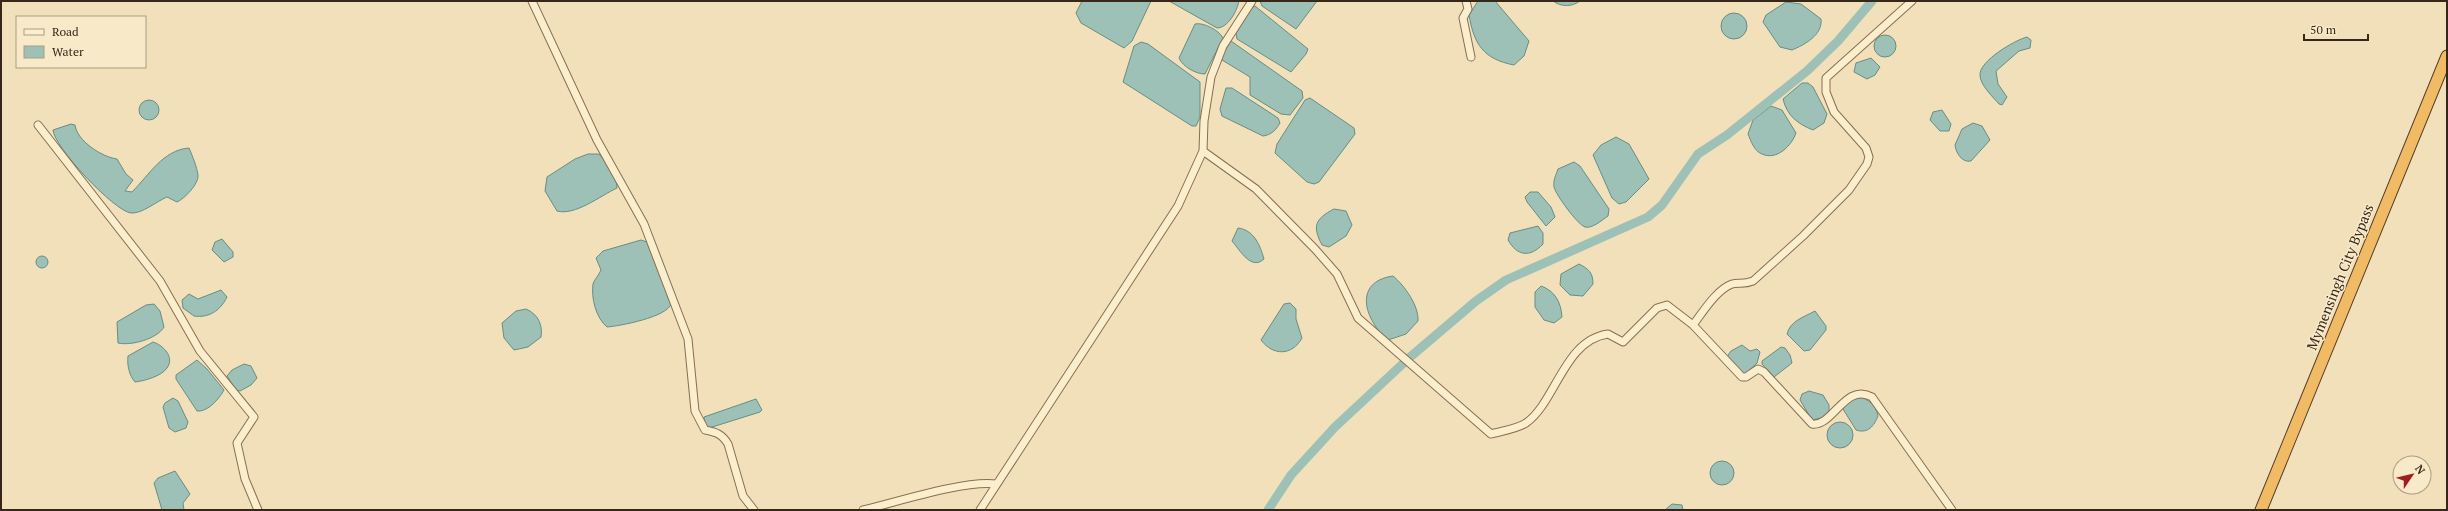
<svg xmlns="http://www.w3.org/2000/svg" width="2448" height="511" font-family="'PT Serif',serif">
<style>
.water{fill:#9ec1b7;stroke:#668e84}
.lines{fill:none;stroke-linecap:round;stroke-linejoin:round}
.canal{stroke:#9ec1b7;stroke-width:9}
.minor-casing{stroke:#886f53;stroke-width:9}
.trunk-casing{stroke:#553d28;stroke-width:13}
.minor{stroke:#fbeecd;stroke-width:7}
.trunk{stroke:#f1bb66;stroke-width:11}
.labels{text-anchor:middle;stroke-width:3;stroke-linejoin:round;paint-order:stroke}
.street-label{font-size:14px;fill:#362719;stroke:#f8eac9}
</style>
<rect width="100%" height="100%" fill="#f1e0b9"/>
<path class="water" d="M1082,1H1151L1132,41L1124,48L1081,23L1076,13Z
M1169,1H1239C1237,11 1228,28 1217,28Z
M1260,1H1317L1296,29L1262,6Z
M1478,1H1495L1529,41L1524,56L1514,65C1483,59 1474,44 1469,15Z
M1553,1H1580C1572,7 1561,7 1553,1Z
M1786,2L1801,4L1821,19C1823,35 1804,45 1792,50L1780,47L1763,22L1766,15Z
M1255,6L1308,49L1306,54L1291,72L1237,39L1236,33L1251,8Z
M1721 26a13 13 0 1 1 26 0a13 13 0 1 1-26 0Z
M1195,24C1203,22 1219,30 1223,38L1205,74C1196,74 1183,67 1179,58Z
M1874 46a11 11 0 1 1 22 0a11 11 0 1 1-22 0Z
M2027,37L2031,40L2030,48L2019,51L1996,71L1998,84L2007,97L2002,105L1999,104C1993,97 1980,85 1980,75C1979,61 2015,40 2027,37Z
M1231,41L1302,91L1303,98L1290,115L1281,114L1250,95V77L1222,60L1221,57Z
M1141,42L1148,44L1200,82V117L1196,126H1192L1123,82L1134,46Z
M1871,58L1880,67L1875,75L1867,79L1854,72L1856,63Z
M1802,83H1808L1813,87L1827,114L1824,123L1813,130C1798,124 1787,116 1783,99Z
M1226,88H1232L1278,118L1280,123C1276,130 1271,135 1263,136L1222,116L1220,109Z
M1310,98L1354,128L1355,134L1319,182L1314,184L1307,182L1275,153L1277,144L1305,100Z
M139 110a10 10 0 1 1 20 0a10 10 0 1 1-20 0Z
M1771,106L1782,110L1796,133C1792,145 1777,161 1762,154C1754,151 1751,141 1748,134L1753,120Z
M1942,110L1951,124L1949,131H1940L1930,120L1933,112Z
M1973,123L1982,126L1990,140L1971,161C1962,163 1956,153 1955,145L1962,129Z
M71,124L75,125C77,141 102,157 117,159L126,174L133,180L125,191L132,192C149,175 163,150 189,148C192,155 197,167 198,175C199,184 184,199 177,202L167,197C157,201 142,214 131,213C114,211 54,147 53,130Z
M1616,137L1629,144L1649,179L1626,202L1619,204L1612,198L1593,155L1601,145Z
M588,154H599C607,164 617,175 617,188C600,196 575,216 557,211L545,191L547,177L575,159Z
M1574,162L1580,166L1609,209L1608,216C1602,220 1592,229 1585,227C1577,224 1556,195 1554,187C1553,180 1556,175 1558,169Z
M1530,192H1538L1551,207L1555,217L1546,226L1527,202L1525,197Z
M1334,209L1346,211L1352,225L1346,236L1329,247L1322,245C1312,226 1315,219 1334,209Z
M1538,226L1543,233V244C1530,258 1517,256 1508,240L1510,233Z
M1238,228C1254,230 1260,245 1264,259C1251,271 1240,250 1232,241Z
M222,239L233,252V257L224,262L212,250L215,242Z
M641,240L647,242L671,304C667,317 620,326 607,327C596,318 591,298 593,284C594,280 599,275 601,270L596,258L603,251Z
M36 262a6 6 0 1 1 12 0a6 6 0 1 1-12 0Z
M1579,264C1589,269 1593,273 1593,284L1583,296L1570,295L1560,285L1561,274Z
M1393,276C1405,286 1419,306 1418,321L1406,334L1388,340C1365,321 1352,282 1393,276Z
M1541,286C1555,291 1561,302 1562,317L1554,323L1544,320L1535,307V292Z
M221,290L227,297C220,311 209,318 194,316L183,308L182,300L189,294L198,299Z
M1290,303L1296,309V319L1302,338C1292,356 1273,356 1261,340L1284,304Z
M154,304L160,311L164,327C157,339 131,346 118,343L117,322L146,305Z
M526,309C538,314 543,325 541,337L528,347L514,350L504,338L502,323L516,311Z
M1815,311L1826,326V330L1810,350L1804,351L1787,334C1790,321 1804,317 1815,311Z
M153,342C163,345 175,357 167,368C162,376 144,381 135,382C129,375 127,365 128,356Z
M1742,345L1750,351L1757,349L1760,352L1757,363L1744,375L1726,358L1731,351Z
M1781,347L1785,348L1790,355L1792,363L1774,377L1762,364V361Z
M197,360L207,369L224,390C219,399 208,412 197,411L176,379V375Z
M244,364L251,366L257,378L251,385L240,391L236,390L227,376L232,370Z
M1809,391L1823,395L1829,405V412L1821,418L1812,420L1800,400L1802,394Z
M1857,397C1868,398 1876,405 1878,416C1874,426 1868,434 1856,430L1843,409L1848,402Z
M173,398L178,401L188,422L186,428L175,432L169,428L163,407L165,403Z
M756,399L762,410L760,412L709,428L705,426L704,417Z
M1827 435a13 13 0 1 1 26 0a13 13 0 1 1-26 0Z
M1710 473a12 12 0 1 1 24 0a12 12 0 1 1-24 0Z
M175,471L190,494L183,503L184,510H162L154,483L158,478Z
M1672,504L1682,505L1683,510H1665Z"/>
<g class="lines">
<path class="canal" d="M1268,510L1291,475L1335,427L1409,358L1476,301L1506,280L1648,217L1662,205L1698,154L1727,135L1807,71L1838,41L1872,1"/>
<defs>
<path id="minor" d="M532,1L597,140L644,224L688,339L695,411L705,430C716,432 722,434 728,444L743,496L754,510
M1466,1L1468,9L1463,18L1471,57
M38,125L160,281L200,351L254,417L237,443L245,479L258,510
M1203,151L1256,189L1315,249L1337,274L1358,318L1491,434C1502,431 1517,429 1526,423C1556,402 1564,340 1608,334L1623,342L1657,308L1667,305L1693,325L1742,377H1746L1758,369L1764,372L1812,424C1833,427 1845,382 1872,397L1952,510
M1693,325C1703,312 1716,290 1732,284C1739,282 1743,285 1753,281L1803,236L1849,190L1867,164L1869,157L1866,148L1834,112L1826,92V78L1912,1
M863,510C897,502 964,480 996,484
M980,510L1178,206L1203,151L1204,121L1211,77L1223,46L1252,1"/>
<path id="trunk" d="M2261,510L2447,56"/>
</defs>
<use href="#minor" class="minor-casing"/>
<use href="#trunk" class="trunk-casing"/>
<use href="#minor" class="minor"/>
<use href="#trunk" class="trunk"/>
</g>
<g class="labels">
<g class="street-label">
<text transform="translate(2340 277) rotate(-68)" y="5">Mymensingh City Bypass</text>
</g>
</g>
<rect width="2448" height="511" fill="none" stroke="#362719" stroke-width="4"/>
<rect x="16" y="16" width="130" height="52" fill="#f8eac9" stroke="#aa9c83"/>
<rect x="24" y="29" width="20" height="6" fill="#fbeecd" stroke="#aa9c83"/>
<text x="52" y="36" font-size="12" fill="#362719">Road</text>
<rect x="24" y="46" width="20" height="12" fill="#9ec1b7" stroke="#aa9c83"/>
<text x="52" y="56" font-size="12" fill="#362719">Water</text>
<g transform="translate(2412 475) rotate(55)"><circle r="19" fill="#f8eac9" stroke="#aa9c83"/>
<path d="M0-3L7 15L0 10L-7 15Z" fill="#9c1e1f"/>
<text y="-6" font-size="11" font-weight="bold" text-anchor="middle" fill="#362719">N</text>
</g>
<path d="M2304 34v6h64v-6" fill="none" stroke="#362719" stroke-width="2"/>
<text x="2310" y="34" font-size="12" fill="#362719" stroke="#f8eac9" stroke-width="3" paint-order="stroke">50 m</text>
</svg>
